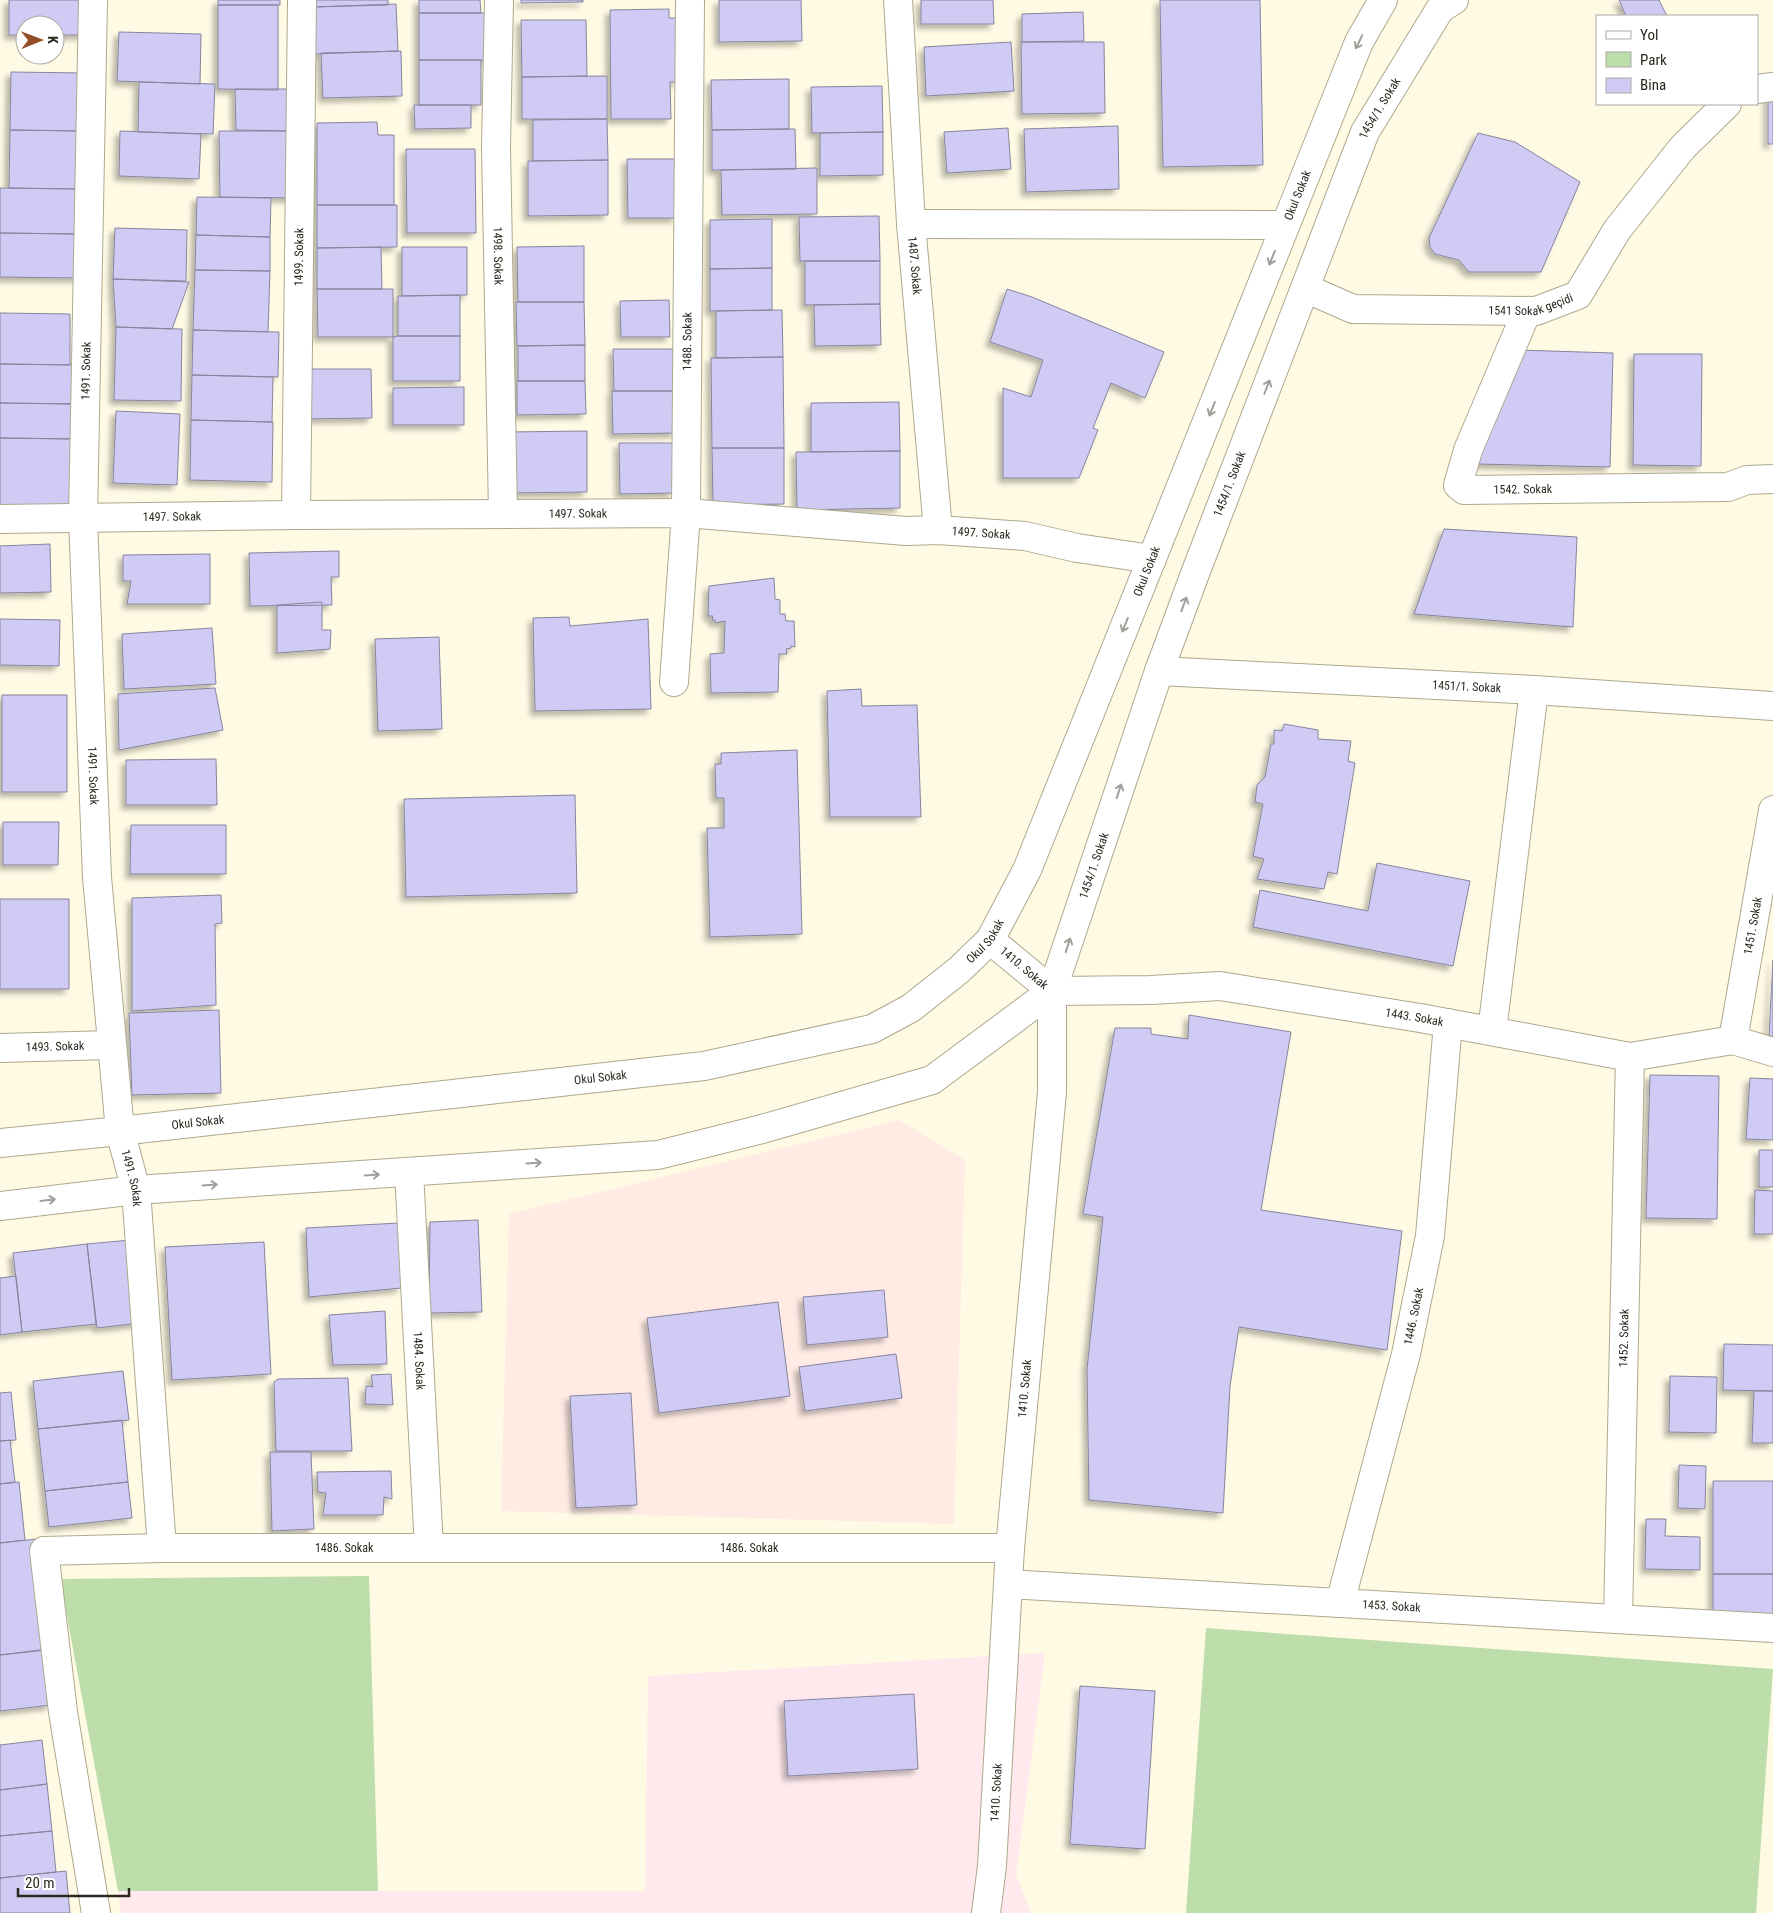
<svg xmlns="http://www.w3.org/2000/svg" width="1773" height="1913" font-family="'Roboto Condensed',sans-serif">
<style>
.industrial{fill:#ffe9ed}
.education{fill:#ffebe4}
.green{fill:#bddeaa}
.building{fill:#cfcbf4;stroke:#87849d;filter:url(#shadow)}
.lines{fill:none;stroke-linecap:round;stroke-linejoin:round}
.minor-casing{stroke:#aea88e;stroke-width:30}
.major-casing{stroke:#aea88e;stroke-width:30}
.minor{stroke:#fff;stroke-width:28}
.major{stroke:#fff;stroke-width:28}
.oneway{stroke:#a09f9a}
.labels{text-anchor:middle;stroke-width:4;stroke-linejoin:round;paint-order:stroke}
.street-label{font-size:12px;fill:#2b291f;stroke:#fff}
</style>
<defs>
<filter id="shadow"><feDropShadow dx="-4.5" dy="4.5" stdDeviation="2.5" flood-color="#0004"/></filter>
</defs>
<rect width="100%" height="100%" fill="#fffae4"/>
<path class="industrial" d="M1045,1653L1016,1875L1031,1913H121L118,1891H645L648,1676Z"/>
<path class="education" d="M899,1120L965,1160L954,1524L501,1511L509,1214Z"/>
<path class="green" d="M369,1576L378,1891H118L60,1579Z
M1206,1628L1773,1669L1756,1913H1186Z"/>
<path class="building" d="M9,0H89V35H55V25H25V35H9Z
M218,0H280V5H218Z
M311,0H388V5L311,7Z
M419,0H480L481,13H419Z
M521,0H583V2L521,3Z
M719,0H801L802,41L719,42Z
M921,0H993L994,24H921Z
M1160,0H1260L1263,165L1163,167Z
M1619,0H1659L1667,16H1626Z
M396,4L398,51L313,54V7Z
M218,5H278V90L218,89Z
M669,9V18H677L678,82H670L671,119H611L610,10Z
M1083,12L1084,41L1022,42V14Z
M419,13H489V60H419Z
M521,20H586L587,76L522,77Z
M119,32L201,34L200,84L117,81Z
M1011,42L1014,91L926,96L924,47Z
M1021,42H1104L1105,113L1022,114Z
M401,51L402,96L323,98L321,53Z
M419,60H481V105H419Z
M11,72L85,73V131L10,130Z
M607,76V119H522V77Z
M789,79V129L712,130L711,80Z
M139,82L215,84L213,134L138,132Z
M882,86L883,132L812,133L811,87Z
M235,89H294V131L236,130Z
M1768,96H1773V144H1768Z
M414,105H471V128L415,129Z
M607,119L608,160L533,161V120Z
M377,122L378,135H394V205H317V123Z
M1118,126L1119,189L1026,192L1024,129Z
M1008,128L1011,169L947,173L944,132Z
M789,129H795L796,169L712,170V130Z
M10,130L80,131V189L9,188Z
M120,131L201,134L199,179L119,176Z
M219,131H294V198L220,197Z
M883,132V175L820,176V133Z
M1478,133L1515,142L1580,182L1541,272H1469L1459,260L1435,254L1430,247L1429,238Z
M406,149H475L476,233H407Z
M627,159H676L677,218H628Z
M608,160V215L528,216V161Z
M817,168V214L722,215L721,170Z
M0,188L79,189L78,234L0,233Z
M197,197L271,198L270,237L196,235Z
M317,205H397V247L317,248Z
M879,216L880,261H800L799,217Z
M772,219V268L710,269V220Z
M115,228L187,230L186,281L113,279Z
M0,233L79,234V278L0,277Z
M196,235L270,237V271L195,270Z
M584,246V302H518L517,247Z
M381,247L382,289H317V248Z
M402,247H467V295L402,296Z
M805,261H880V304L805,305Z
M772,268V310L710,311V269Z
M195,270L270,271L268,332L193,330Z
M113,279L189,282L172,329L116,327Z
M317,289H393V337H318Z
M1007,289L1032,297L1164,352L1145,398L1111,383L1093,428L1098,430L1079,478H1003V388L1031,397L1043,360L990,342Z
M460,295V336H398V296Z
M669,300L670,337H621L620,301Z
M516,302H584L585,345L517,346Z
M880,304L881,345L815,346L814,305Z
M782,310L783,357L716,358V311Z
M0,313L70,314V365L0,364Z
M116,327L182,329L181,401L114,400Z
M193,330L279,332L278,377L192,375Z
M398,336H460V381H393V337Z
M585,345V381H518V346Z
M613,349H675L676,391H614Z
M1518,350L1613,353L1610,467L1477,464Z
M1634,354H1702L1701,466L1633,465Z
M783,357L784,448H712L711,358Z
M0,364L82,365L81,404L0,403Z
M302,369H371L372,418L302,419Z
M192,375L273,377L272,422L191,420Z
M517,381H585L586,414L517,415Z
M464,387V425H393V388Z
M612,391H676V433L613,434Z
M899,402L900,451L811,452V403Z
M0,403L73,404V439L0,438Z
M116,411L180,414L177,485L113,483Z
M191,420L273,422L272,482L190,480Z
M587,431V492L508,493V432Z
M0,438L79,439L78,509L0,508Z
M619,443H673L674,493L620,494Z
M712,448H784V504L713,505Z
M900,451V508L797,510L796,452Z
M1444,529L1577,537L1573,627L1414,614Z
M50,544L51,592L0,593V546Z
M339,551V577H331L332,605L250,606L249,553Z
M210,554V604H127L131,581H123V555Z
M774,578L775,599L780,600V614H785L786,621H794L795,647L791,646V648L786,649L787,654H779L778,692L711,693L710,654L724,653L725,621L715,623V620H712L713,616H708L709,586Z
M322,602V630H331L330,649L277,653V605Z
M569,617L570,626L648,619L651,709L535,711L533,618Z
M0,619L60,620L59,666L0,665Z
M212,628L216,684L124,689L122,634Z
M439,637L442,729L378,731L375,639Z
M215,688L223,730L119,750L118,694Z
M861,689L862,706L917,705L921,817H830L827,691Z
M2,695H67V792H2Z
M1284,724L1318,730V739L1351,741L1348,761L1355,763L1337,874L1328,872L1324,889L1257,879L1264,859L1253,856L1263,804L1255,802L1257,785L1265,777L1271,744H1274V730L1282,731Z
M797,750L802,934L710,937L707,828H724V798H716L715,764H721V753Z
M216,759L217,805H126V760Z
M575,795L577,893L406,897L404,799Z
M3,822H59L58,865H3Z
M131,825H226V874H130Z
M1377,863L1470,881L1453,966L1253,927L1260,890L1368,911Z
M221,895L222,923L215,924L216,1005L132,1011V898Z
M0,899H69V989H0Z
M1773,960V1037L1769,1036Z
M219,1010L221,1093L132,1095L129,1013Z
M1189,1015L1291,1032L1261,1210L1402,1231L1387,1350L1239,1327L1230,1386L1223,1513L1089,1500L1087,1369L1103,1217L1083,1214L1115,1028H1151V1034L1188,1039Z
M1650,1075L1719,1076L1717,1219L1646,1218Z
M1750,1078L1773,1079V1140L1746,1139Z
M1759,1150H1773V1187H1759Z
M1755,1190L1773,1191V1234H1754Z
M478,1220L482,1312L429,1313L430,1222Z
M399,1223L401,1288L309,1297L306,1228Z
M131,1240L140,1323L97,1328L87,1244Z
M264,1242L271,1374L172,1380L165,1247Z
M87,1244L96,1324L22,1332L13,1253Z
M16,1276L22,1332L0,1335V1278Z
M884,1290L888,1337L807,1345L803,1297Z
M778,1302L790,1396L659,1413L647,1318Z
M385,1311L387,1364L333,1365L329,1315Z
M1724,1344L1773,1345V1391L1723,1390Z
M896,1354L902,1398L805,1411L799,1367Z
M123,1371L129,1420L38,1429L33,1381Z
M391,1374L393,1405L365,1404L366,1386L373,1387L371,1375Z
M1670,1376L1717,1377L1716,1433L1669,1432Z
M348,1378L352,1451H276L274,1382L278,1379Z
M1754,1391H1773V1443H1752Z
M11,1392L16,1440L0,1441V1393Z
M631,1393L637,1505L576,1508L570,1396Z
M122,1420L128,1482L45,1491L38,1429Z
M10,1440L15,1482L0,1484V1441Z
M270,1452H311L314,1529L272,1531Z
M1679,1465L1706,1466L1705,1509L1678,1508Z
M391,1471L392,1499L384,1497L383,1515H323L326,1493L318,1492L317,1472Z
M1713,1481H1773V1574H1713Z
M19,1482L25,1540L0,1543V1484Z
M128,1482L132,1518L49,1527L45,1491Z
M1646,1519H1666L1665,1536L1700,1537V1570L1645,1569Z
M37,1539L49,1649L0,1655V1543Z
M1713,1574H1773V1614H1713Z
M46,1650L51,1705L0,1711V1655Z
M1080,1686L1155,1691L1145,1849L1070,1844Z
M914,1694L918,1769L788,1776L784,1701Z
M42,1740L47,1784L0,1790V1745Z
M47,1784L52,1831L0,1836V1790Z
M52,1831L56,1872L0,1878V1836Z
M66,1871L70,1913H0V1878Z"/>
<g class="lines">
<defs>
<g id="minor">
<path id="s1" d="M93,0L83,519L97,877L120,1131L136,1190L162,1548"/>
<path id="s2" d="M499,0L496,147L503,513"/>
<path id="s3" d="M898,0L911,224L938,530"/>
<path d="M1757,89L1773,87"/>
<path d="M911,224L1285,225"/>
<path id="s4" d="M1305,288L1353,309L1536,311L1578,295L1617,230L1683,147L1727,104"/>
<path id="s5" d="M1527,311L1468,450L1458,485L1464,490L1728,487L1747,480L1773,479"/>
<path id="s6" d="M296,515L302,0"/>
<path id="s7" d="M0,519L296,515L686,513L906,531L938,530L1025,536L1077,548L1152,559"/>
<path id="s8" d="M1159,671L1534,690L1773,706"/>
<path id="s9" d="M674,682L686,513L690,0"/>
<path id="s10" d="M1052,991L1151,990L1220,986L1420,1018L1630,1057L1733,1040L1773,1052"/>
<path d="M1492,1031L1534,690"/>
<path id="s11" d="M1733,1040L1773,810"/>
<path id="s12" d="M0,1048L111,1045"/>
<path id="s13" d="M409,1172L429,1548"/>
<path id="s14" d="M1008,1584L1773,1628"/>
<path id="s15" d="M1340,1603L1406,1354L1430,1236L1448,1023"/>
<path id="s16" d="M1618,1619L1630,1057"/>
<path id="s17" d="M96,1913L63,1712L44,1551L162,1548H1010"/>
<path id="s18" d="M986,1913L992,1866L1010,1548L1052,1092V991L990,940"/>
</g>
<g id="major">
<path id="s19" d="M0,1143L120,1131L704,1066L872,1029L911,1008L959,970L990,940L1027,870L1359,42L1383,0"/>
<path id="s20" d="M0,1206L136,1190L658,1155L762,1129L932,1080L1052,991L1159,671L1196,571L1365,132L1440,9L1454,0"/>
</g>
</defs>
<use href="#minor" class="minor-casing"/>
<use href="#major" class="major-casing"/>
<use href="#minor" class="minor"/>
<use href="#major" class="major"/>
</g>
<defs><path id="oneway-shaft" d="M-6 0H5M1.5-3L5.5 0L1.5 3" fill="none" stroke-width="1.6" stroke-linecap="round" stroke-linejoin="round" transform="scale(1.25)"/></defs>
<g class="oneway">
<use href="#oneway-shaft" transform="translate(1359 42) rotate(116)"/>
<use href="#oneway-shaft" transform="translate(1272 258) rotate(112)"/>
<use href="#oneway-shaft" transform="translate(1267 387) rotate(-69)"/>
<use href="#oneway-shaft" transform="translate(1212 409) rotate(112)"/>
<use href="#oneway-shaft" transform="translate(1184 604) rotate(-70)"/>
<use href="#oneway-shaft" transform="translate(1125 625) rotate(112)"/>
<use href="#oneway-shaft" transform="translate(1119 791) rotate(-72)"/>
<use href="#oneway-shaft" transform="translate(1068 945) rotate(-72)"/>
<use href="#oneway-shaft" transform="translate(534 1163) rotate(-4)"/>
<use href="#oneway-shaft" transform="translate(372 1175) rotate(-4)"/>
<use href="#oneway-shaft" transform="translate(210 1185) rotate(-4)"/>
<use href="#oneway-shaft" transform="translate(48 1200) rotate(-7)"/>
</g>
<g class="labels">
<g class="street-label">
<text dy="4" stroke="none"><textPath href="#s20" startOffset="2036">1454/1. Sokak</textPath></text>
<text dy="4" stroke="none"><textPath href="#s19" startOffset="1835">Okul Sokak</textPath></text>
<text dy="4" stroke="none"><textPath href="#s6" startOffset="258">1499. Sokak</textPath></text>
<text dy="4" stroke="none"><textPath href="#s2" startOffset="256">1498. Sokak</textPath></text>
<text dy="4" stroke="none"><textPath href="#s3" startOffset="266">1487. Sokak</textPath></text>
<text dy="4" stroke="none"><textPath href="#s4" startOffset="231">1541 Sokak geçidi</textPath></text>
<text dy="4" stroke="none"><textPath href="#s9" startOffset="341">1488. Sokak</textPath></text>
<text transform="translate(86 371) rotate(-89)" y="4">1491. Sokak</text>
<text dy="4" stroke="none"><textPath href="#s20" startOffset="1631">1454/1. Sokak</textPath></text>
<text dy="4" stroke="none"><textPath href="#s5" startOffset="254">1542. Sokak</textPath></text>
<text dy="4" stroke="none"><textPath href="#s7" startOffset="578">1497. Sokak</textPath></text>
<text dy="4" stroke="none"><textPath href="#s7" startOffset="172">1497. Sokak</textPath></text>
<text dy="4" stroke="none"><textPath href="#s7" startOffset="982">1497. Sokak</textPath></text>
<text dy="4" stroke="none"><textPath href="#s19" startOffset="1430">Okul Sokak</textPath></text>
<text dy="4" stroke="none"><textPath href="#s8" startOffset="308">1451/1. Sokak</textPath></text>
<text dy="4" stroke="none"><textPath href="#s1" startOffset="776">1491. Sokak</textPath></text>
<text dy="4" stroke="none"><textPath href="#s20" startOffset="1226">1454/1. Sokak</textPath></text>
<text dy="4" stroke="none"><textPath href="#s11" startOffset="116">1451. Sokak</textPath></text>
<text dy="4" stroke="none"><textPath href="#s19" startOffset="1025">Okul Sokak</textPath></text>
<text transform="translate(1024 968) rotate(40)" y="4">1410. Sokak</text>
<text dy="4" stroke="none"><textPath href="#s10" startOffset="365">1443. Sokak</textPath></text>
<text dy="4" stroke="none"><textPath href="#s12" startOffset="55">1493. Sokak</textPath></text>
<text dy="4" stroke="none"><textPath href="#s19" startOffset="604">Okul Sokak</textPath></text>
<text dy="4" stroke="none"><textPath href="#s19" startOffset="199">Okul Sokak</textPath></text>
<text dy="4" stroke="none"><textPath href="#s1" startOffset="1181">1491. Sokak</textPath></text>
<text dy="4" stroke="none"><textPath href="#s15" startOffset="296">1446. Sokak</textPath></text>
<text dy="4" stroke="none"><textPath href="#s16" startOffset="281">1452. Sokak</textPath></text>
<text dy="4" stroke="none"><textPath href="#s13" startOffset="189">1484. Sokak</textPath></text>
<text dy="4" stroke="none"><textPath href="#s18" startOffset="526">1410. Sokak</textPath></text>
<text dy="4" stroke="none"><textPath href="#s17" startOffset="666">1486. Sokak</textPath></text>
<text dy="4" stroke="none"><textPath href="#s17" startOffset="1071">1486. Sokak</textPath></text>
<text dy="4" stroke="none"><textPath href="#s14" startOffset="384">1453. Sokak</textPath></text>
<text dy="4" stroke="none"><textPath href="#s18" startOffset="121">1410. Sokak</textPath></text>
</g>
</g>
<rect x="1596" y="15" width="162" height="90" fill="#ffffff" stroke="#aaa9a5"/>
<rect x="1606" y="31" width="25" height="8" fill="#ffffff" stroke="#aaa9a5"/>
<text x="1640" y="40" font-size="15" fill="#2b291f">Yol</text>
<rect x="1606" y="52" width="25" height="15" fill="#bddeaa" stroke="#aaa9a5"/>
<text x="1640" y="65" font-size="15" fill="#2b291f">Park</text>
<rect x="1606" y="78" width="25" height="15" fill="#cfcbf4" stroke="#aaa9a5"/>
<text x="1640" y="90" font-size="15" fill="#2b291f">Bina</text>
<g transform="translate(40 40) rotate(89)"><circle r="24" fill="#ffffff" stroke="#aaa9a5"/>
<path d="M0-4L9 19L0 12L-9 19Z" fill="#944e27"/>
<text y="-8" font-size="14" font-weight="bold" text-anchor="middle" fill="#2b291f">K</text>
</g>
<path d="M18 1888v8h111v-8" fill="none" stroke="#2b291f" stroke-width="2.5"/>
<text x="25" y="1888" font-size="15" fill="#2b291f" stroke="#ffffff" stroke-width="4" paint-order="stroke">20 m</text>
</svg>
